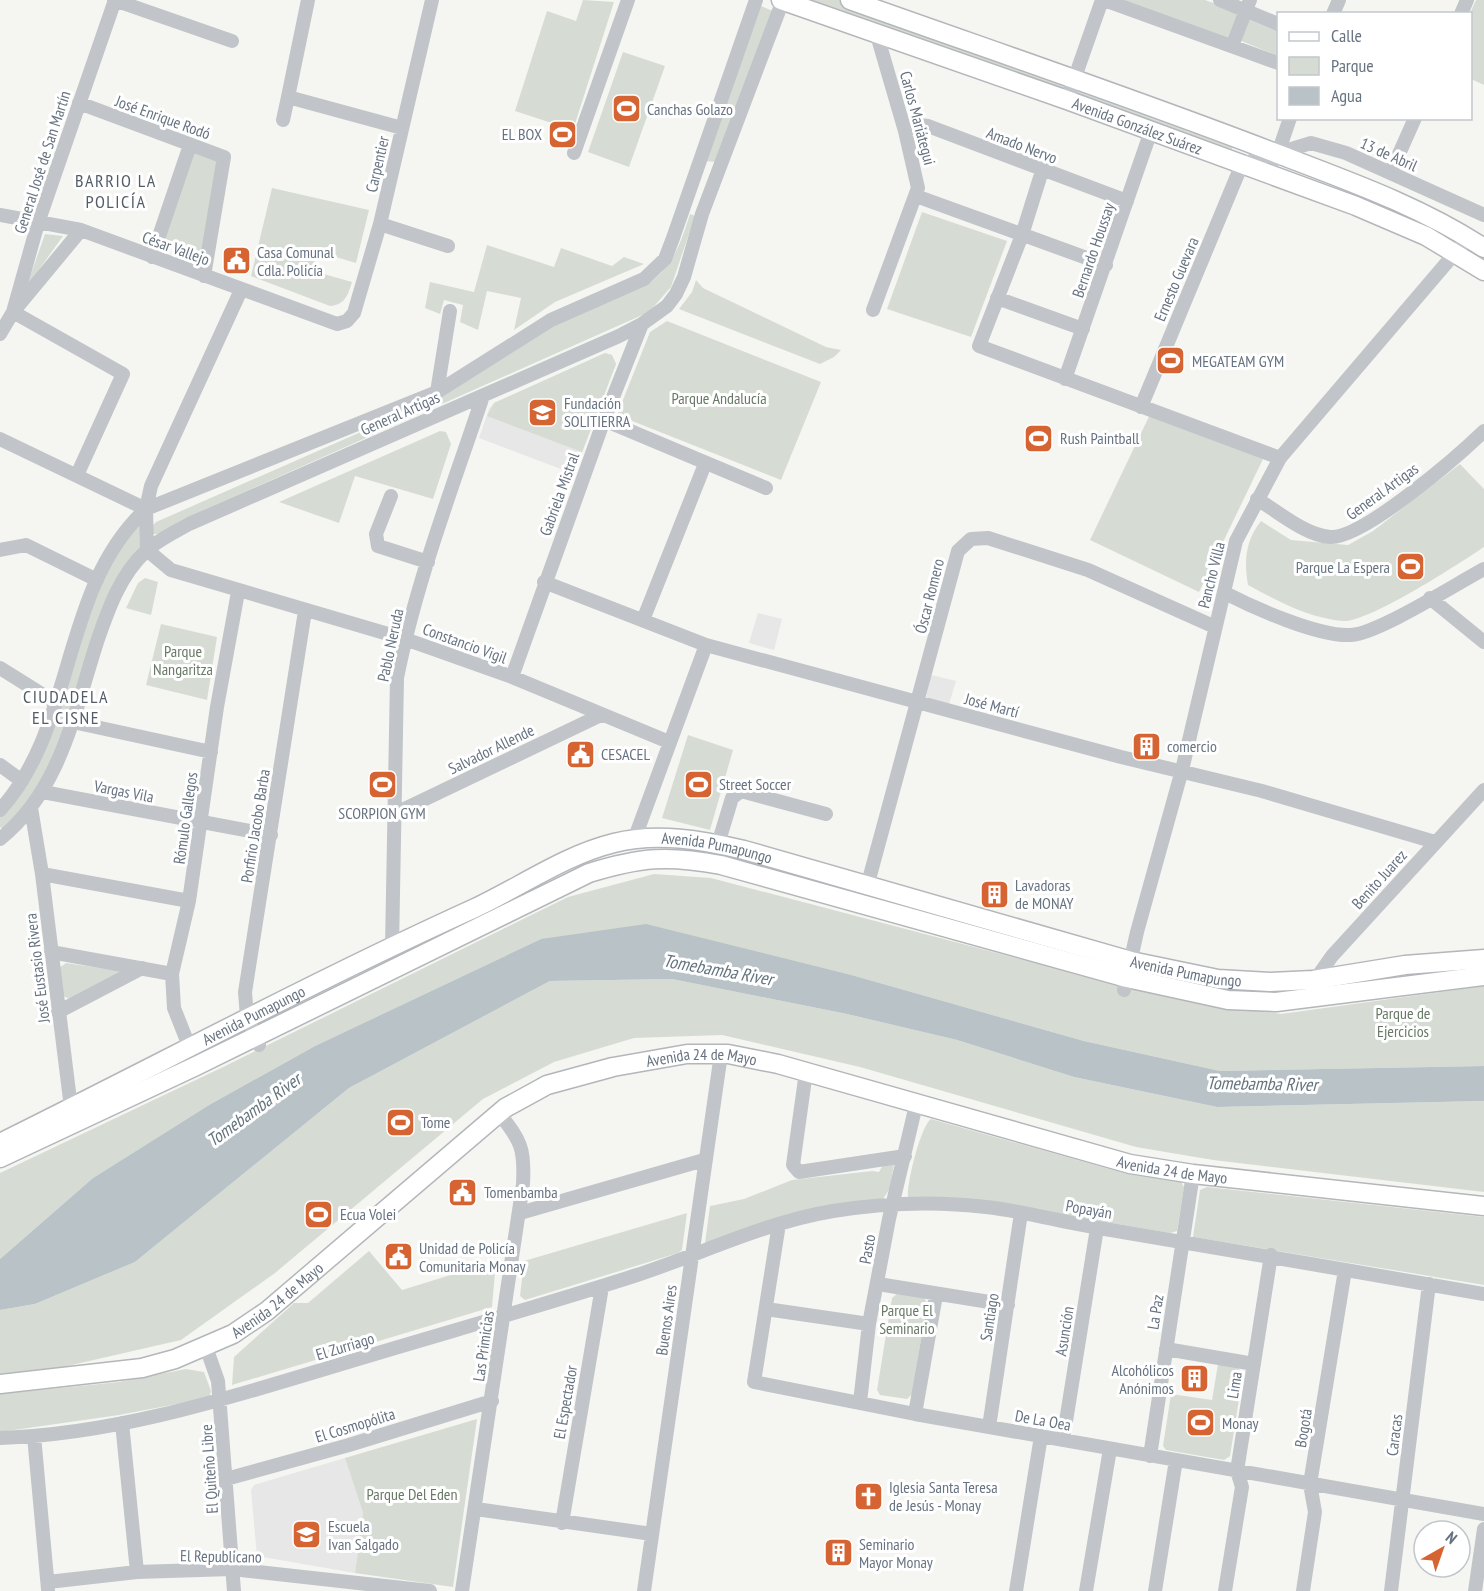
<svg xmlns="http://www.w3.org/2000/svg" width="1484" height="1591" font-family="'PT Sans Narrow',sans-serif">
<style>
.built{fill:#e6e7e6}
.green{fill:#d6dcd4}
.water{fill:#b9c3c7}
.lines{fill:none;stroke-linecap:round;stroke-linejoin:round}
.major-casing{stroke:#b3b6ba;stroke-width:21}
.minor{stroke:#c1c4c8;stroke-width:14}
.major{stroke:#fff;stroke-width:18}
.labels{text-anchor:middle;stroke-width:6;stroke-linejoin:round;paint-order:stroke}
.poi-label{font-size:16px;fill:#677381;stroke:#fff;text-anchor:start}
.street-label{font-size:16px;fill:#677381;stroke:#fff}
.park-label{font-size:16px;fill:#687965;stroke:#fff}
.neighbourhood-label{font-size:18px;letter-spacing:1.5px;fill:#545d67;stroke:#fff}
.water-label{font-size:18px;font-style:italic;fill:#63747e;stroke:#fff}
</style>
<rect width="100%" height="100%" fill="#f5f6f2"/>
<path class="built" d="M605,353L612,355L616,364L574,474L479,438L489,409L494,403Z
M758,613L782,619L774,650L749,643Z
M931,675L956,681L949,704L926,698Z
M345,1458L363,1513L355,1573L257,1556L251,1490L254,1485Z"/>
<path class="green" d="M583,0L614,2L573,130L515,111L547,11L576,21Z
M792,0H850L1237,137L1228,158Z
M1124,0H1205L1238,12L1227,39Z
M1476,0H1484V85L1471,79L1470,13Z
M761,6L773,11L715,162L705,161Z
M1247,19L1278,31V56L1239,40Z
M623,52L665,66L629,167L588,152Z
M193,150L219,160L201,257L163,243Z
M272,188L369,210L356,263L316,251L313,271L352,282C348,295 345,305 330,306L251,276Z
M922,212L1007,241L971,337L887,309Z
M690,214L695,216L671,287L649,312L186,518L159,534H150V528L156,522L445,395L559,323L643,287C672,270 680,245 690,214Z
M45,234L63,236L26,288Z
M487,245L554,267L561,248L612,266L624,257L644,264L555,302L514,330L521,298L487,291L478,330L460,322L463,305L444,300L440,314L425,308L430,282L474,292Z
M696,280L703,288L826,347L841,350L834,357L820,364L679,309L692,292Z
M667,321L821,382L781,480L617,415L650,332Z
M605,353L612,355L616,364L582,452L487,416L494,403Z
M1154,406L1263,459L1199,592L1090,540Z
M440,431L446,432L451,444L433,499L355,476L339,523L279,502Z
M1460,464L1484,489V547C1460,563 1367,624 1342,621C1309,618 1277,601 1248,585C1244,562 1245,541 1261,521L1291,540L1348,545L1373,531Z
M146,509L147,550L129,572L63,751L7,834L0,827V810L22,781L97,580Z
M145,578L158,582L151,615L126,608L138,583Z
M161,624L217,637L207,700L146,685Z
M688,735L733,750L710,830L662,818Z
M654,874L711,878L1131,988L1281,1014L1484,986V1066L1220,1071L1084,1041L855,976L541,939L315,1046L209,1105L93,1178L0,1259V1173L221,1068L568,897Z
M66,963L121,971L124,972L72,1000L61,995L59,968Z
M672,979L847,1014L957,1040L1074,1077L1217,1107L1484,1101V1192L1213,1160L1136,1147L860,1067L722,1035L634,1038L554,1062L483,1099L275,1273L181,1340L63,1367L0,1374V1310L35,1304L135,1262L349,1088L550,981Z
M931,1119L1127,1174L1181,1182L1184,1187L1177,1231L1170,1233L990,1202L908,1198C906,1185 921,1125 931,1119Z
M894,1164L890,1188L882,1201L705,1243L710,1206L744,1199L792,1180L872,1171L879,1172L883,1165Z
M1207,1187L1484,1217V1285L1193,1237L1200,1190Z
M687,1213L682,1250L678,1253L525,1300L520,1296L524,1261Z
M369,1251L402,1290L496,1261L492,1307L232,1385L234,1357L294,1303H308Z
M898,1293L924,1298L927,1303L912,1394L907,1399L880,1395L877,1390L892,1298Z
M1218,1364L1238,1368L1243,1374L1230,1456L1224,1460L1166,1450L1163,1446L1171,1394L1212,1400Z
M186,1369L204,1372L211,1391L209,1398L119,1415L0,1432V1394L119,1382Z
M477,1419L453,1587L355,1573L363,1513L345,1458Z"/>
<path class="water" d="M646,924L855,976L1084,1041L1220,1071L1484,1066V1101L1217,1107L1074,1077L957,1040L847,1014L672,979L550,981L349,1088L135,1262L35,1304L0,1310V1259L93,1178L209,1105L315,1046L541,939Z"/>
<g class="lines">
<defs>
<g id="major">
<path id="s1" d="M781,0L1067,100L1356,206L1426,236L1484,271"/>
<path d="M850,0C993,51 1136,99 1278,154C1348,181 1420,206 1484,248"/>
<path id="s2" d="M0,1143C158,1065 314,981 475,908C520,887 565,855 614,843C657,832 702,840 744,850L1131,961L1218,979L1270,982L1313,980L1405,965L1484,959"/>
<path d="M0,1158L196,1066L589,873C641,857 668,855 721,865L1127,978L1228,1000L1276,1002L1484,976"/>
<path id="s3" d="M0,1384L142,1368L175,1359L233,1334L267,1311L505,1108L547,1085L613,1067L687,1054H728L778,1064L1130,1164L1193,1174L1484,1206"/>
</g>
</defs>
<use href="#major" class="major-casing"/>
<path class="minor" d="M114,0L232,41
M308,0L288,97L402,128
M1104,0L1278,63
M1220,0L1278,24
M1333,14L1339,0
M1461,14L1467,0
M1232,46L1250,0
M1067,100L1102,0
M79,103L224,157L204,276
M283,120L288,97
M905,131L920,125L928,126L1127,201
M574,153L628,0
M1276,159L1290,118
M1042,171L1022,235L979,346L1280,458
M1391,172L1415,118
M916,196L1106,265
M0,215L81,230L337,324L347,321L354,313L380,224L432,0
M380,224L448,246
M152,257L190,145
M997,298L1083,329
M873,310L918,188L905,131L877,35
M0,334L13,312L38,223L115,0
M1065,379L1151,131
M437,392L450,311
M1141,407L1242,164L1311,143L1346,153L1484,215
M604,420L766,488
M0,439L146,509
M77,475L123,374L13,312L81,230
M391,496L376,534L378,546L428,562
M1257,499C1277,511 1305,535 1330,537C1363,539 1458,456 1484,431
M0,550L26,545L97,580
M147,550L171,570L405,639L512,677L669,742
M147,550L146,509L151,486L241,290
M544,582L706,645L1121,757L1262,791L1435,842
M1225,593C1254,608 1319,637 1351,635C1379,633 1456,584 1484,569
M1430,598L1484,642
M643,620L705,464
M0,668L56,703
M512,677L604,420L642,324
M73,722L211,752
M0,765L22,781
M43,792L271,835
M31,808L42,874L72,1116
M0,810C77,725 60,588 146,509L437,392L551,320L644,279L665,259L673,238L756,0
M396,813L601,715
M0,839C61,790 74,713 97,642C108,610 120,575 146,551C158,540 175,532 189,524L619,336L642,324L667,306L676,294L684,277L702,214L783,0
M634,840L706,645
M718,844L732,798L741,791L826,814
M42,874L189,901
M868,883L958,551L971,539L988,538L1088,570L1215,627
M392,947L397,678C416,582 452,489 483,396
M51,952L172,974
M1313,983L1332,956L1484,790
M1124,990L1137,932L1182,770L1236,541L1280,458L1461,246
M58,1012L142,968
M259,1045L247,1017L245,992L305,611
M189,1046L174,1008L172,974L189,901L217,707L238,592
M806,1072L793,1165L799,1172L905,1156
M520,1213L704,1160
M779,1224L754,1382L915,1414L1484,1514
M878,1284L1008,1305
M766,1309L869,1324
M206,1347L218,1381L234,1591
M1166,1349L1254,1364
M860,1402L869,1324L889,1219L916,1105
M915,1414L936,1295
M122,1423L137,1572
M989,1427L1021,1213
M34,1436L48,1589
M0,1438C123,1434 241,1394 358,1359C451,1331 544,1305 637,1275C701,1254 766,1222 833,1211C883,1203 936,1201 986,1207C1024,1211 1061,1222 1099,1228C1227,1250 1356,1271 1484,1294
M1063,1440L1097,1228
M1150,1456L1193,1174
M226,1479L349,1445L492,1401
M476,1509L652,1534
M562,1523L602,1287
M48,1582L137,1572L232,1569L430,1591
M462,1591L523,1184C525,1148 521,1141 499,1113
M644,1591L721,1054
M1016,1591L1041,1436
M1086,1591L1110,1449
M1155,1591L1176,1460
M1225,1591L1242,1487L1237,1471L1271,1255
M1303,1591L1315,1512L1310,1484L1345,1270
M1391,1591L1429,1284
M1475,1591L1484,1529"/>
<use href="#major" class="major"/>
</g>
<defs>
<symbol id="stadium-square" viewBox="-11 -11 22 22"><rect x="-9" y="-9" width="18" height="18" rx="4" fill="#d66432" stroke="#fff"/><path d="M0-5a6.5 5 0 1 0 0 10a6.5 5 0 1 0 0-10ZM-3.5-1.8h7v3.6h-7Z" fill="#fff"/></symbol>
<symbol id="civic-square" viewBox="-11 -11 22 22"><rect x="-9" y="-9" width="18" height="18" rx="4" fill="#d66432" stroke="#fff"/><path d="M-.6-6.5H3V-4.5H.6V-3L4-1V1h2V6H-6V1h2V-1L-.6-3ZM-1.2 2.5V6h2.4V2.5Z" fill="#fff"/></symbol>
<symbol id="school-square" viewBox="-11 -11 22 22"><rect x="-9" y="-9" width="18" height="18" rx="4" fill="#d66432" stroke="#fff"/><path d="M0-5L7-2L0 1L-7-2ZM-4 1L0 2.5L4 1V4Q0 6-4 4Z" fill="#fff"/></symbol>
<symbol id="building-square" viewBox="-11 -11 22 22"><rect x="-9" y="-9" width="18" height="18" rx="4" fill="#d66432" stroke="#fff"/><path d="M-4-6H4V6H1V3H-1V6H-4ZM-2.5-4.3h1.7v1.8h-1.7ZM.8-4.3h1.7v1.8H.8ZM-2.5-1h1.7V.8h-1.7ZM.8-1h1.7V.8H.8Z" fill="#fff"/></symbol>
<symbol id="church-square" viewBox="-11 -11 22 22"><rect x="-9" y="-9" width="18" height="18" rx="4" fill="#d66432" stroke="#fff"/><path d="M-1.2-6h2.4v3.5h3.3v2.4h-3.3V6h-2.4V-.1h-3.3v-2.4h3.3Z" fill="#fff"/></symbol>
</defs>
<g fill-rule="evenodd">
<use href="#stadium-square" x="610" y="92" width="33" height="33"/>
<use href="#stadium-square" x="546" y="118" width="33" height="33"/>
<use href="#civic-square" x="220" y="244" width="33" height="33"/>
<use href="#stadium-square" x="1154" y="344" width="33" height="33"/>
<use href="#school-square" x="526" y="396" width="33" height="33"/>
<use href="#stadium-square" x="1022" y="422" width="33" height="33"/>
<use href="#stadium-square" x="1394" y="550" width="33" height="33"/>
<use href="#building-square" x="1130" y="730" width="33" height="33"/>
<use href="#civic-square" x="564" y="738" width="33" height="33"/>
<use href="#stadium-square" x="682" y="768" width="33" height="33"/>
<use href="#stadium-square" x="366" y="768" width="33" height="33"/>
<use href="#building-square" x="978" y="878" width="33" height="33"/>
<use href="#stadium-square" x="384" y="1106" width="33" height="33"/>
<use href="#civic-square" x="446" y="1176" width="33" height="33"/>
<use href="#stadium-square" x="302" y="1198" width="33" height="33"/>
<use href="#civic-square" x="382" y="1240" width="33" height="33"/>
<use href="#building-square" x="1178" y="1362" width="33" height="33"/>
<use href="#stadium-square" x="1184" y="1406" width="33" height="33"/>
<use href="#church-square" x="852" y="1480" width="33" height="33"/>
<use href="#school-square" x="290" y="1518" width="33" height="33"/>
<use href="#building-square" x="822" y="1536" width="33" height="33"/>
</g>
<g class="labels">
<g class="poi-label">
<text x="647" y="115">Canchas Golazo</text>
<text x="542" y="140" text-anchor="end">EL BOX</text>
<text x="257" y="258">Casa Comunal<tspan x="257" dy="18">Cdla. Policía</tspan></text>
<text x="1192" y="367">MEGATEAM GYM</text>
<text x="564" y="409">Fundación<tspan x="564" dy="18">SOLITIERRA</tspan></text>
<text x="1060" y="444">Rush Paintball</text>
<text x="1390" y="573" text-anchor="end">Parque La Espera</text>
<text x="1167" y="752">comercio</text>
<text x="601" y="760">CESACEL</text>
<text x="719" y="790">Street Soccer</text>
<text x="382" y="819" text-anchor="middle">SCORPION GYM</text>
<text x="1015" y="891">Lavadoras<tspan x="1015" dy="18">de MONAY</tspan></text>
<text x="421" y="1128">Tome</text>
<text x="484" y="1198">Tomenbamba</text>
<text x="340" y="1220">Ecua Volei</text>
<text x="419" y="1254">Unidad de Policía<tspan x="419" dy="18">Comunitaria Monay</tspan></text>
<text x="1174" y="1376" text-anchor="end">Alcohólicos<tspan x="1174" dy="18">Anónimos</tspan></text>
<text x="1222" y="1429">Monay</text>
<text x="889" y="1493">Iglesia Santa Teresa<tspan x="889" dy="18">de Jesús - Monay</tspan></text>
<text x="328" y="1532">Escuela<tspan x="328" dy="18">Ivan Salgado</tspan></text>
<text x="859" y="1550">Seminario<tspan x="859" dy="18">Mayor Monay</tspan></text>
</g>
<g class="street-label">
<text transform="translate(163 117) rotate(20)" y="6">José Enrique Rodó</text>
<text transform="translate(918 118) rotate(75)" y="6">Carlos Mariátegui</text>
<text dy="6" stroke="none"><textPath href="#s1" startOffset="378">Avenida González Suárez</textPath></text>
<text transform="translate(1022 145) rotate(21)" y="6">Amado Nervo</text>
<text transform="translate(1389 154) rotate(24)" y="6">13 de Abril</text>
<text transform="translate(42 162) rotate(-72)" y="6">General José de San Martín</text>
<text transform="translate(377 164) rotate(-77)" y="6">Carpentier</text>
<text transform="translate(176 248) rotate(20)" y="6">César Vallejo</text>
<text transform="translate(1093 250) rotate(-71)" y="6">Bernardo Houssay</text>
<text transform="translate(1176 279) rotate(-67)" y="6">Ernesto Guevara</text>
<text transform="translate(400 413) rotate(-24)" y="6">General Artigas</text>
<text transform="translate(1382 491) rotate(-36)" y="6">General Artigas</text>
<text transform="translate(559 494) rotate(-70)" y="6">Gabriela Mistral</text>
<text transform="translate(1211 575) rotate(-76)" y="6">Pancho Villa</text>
<text transform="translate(929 596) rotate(-76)" y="6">Óscar Romero</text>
<text transform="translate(465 643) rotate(20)" y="6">Constancio Vigil</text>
<text transform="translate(390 645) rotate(-78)" y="6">Pablo Neruda</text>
<text transform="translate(992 705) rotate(15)" y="6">José Martí</text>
<text transform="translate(491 749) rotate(-26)" y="6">Salvador Allende</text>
<text transform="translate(124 791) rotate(11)" y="6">Vargas Vila</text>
<text transform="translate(185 818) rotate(-82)" y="6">Rómulo Gallegos</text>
<text transform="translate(255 826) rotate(-81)" y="6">Porfirio Jacobo Barba</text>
<text dy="6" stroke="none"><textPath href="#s2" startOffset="788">Avenida Pumapungo</textPath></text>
<text transform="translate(1379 879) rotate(-48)" y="6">Benito Juarez</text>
<text transform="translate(37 968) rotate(-97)" y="6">José Eustasio Rivera</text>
<text dy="6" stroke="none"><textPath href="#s2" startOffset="1274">Avenida Pumapungo</textPath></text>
<text dy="6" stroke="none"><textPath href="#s2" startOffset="284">Avenida Pumapungo</textPath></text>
<text dy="6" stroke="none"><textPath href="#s3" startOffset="800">Avenida 24 de Mayo</textPath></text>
<text dy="6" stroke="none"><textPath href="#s3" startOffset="1286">Avenida 24 de Mayo</textPath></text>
<text transform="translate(1089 1209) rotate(10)" y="6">Popayán</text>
<text transform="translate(867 1249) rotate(-80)" y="6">Pasto</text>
<text dy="6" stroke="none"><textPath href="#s3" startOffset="296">Avenida 24 de Mayo</textPath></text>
<text transform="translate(1155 1312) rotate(-81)" y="6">La Paz</text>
<text transform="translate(989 1317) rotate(-81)" y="6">Santiago</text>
<text transform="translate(666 1320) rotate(-82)" y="6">Buenos Aires</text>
<text transform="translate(1064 1331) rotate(-81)" y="6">Asunción</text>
<text transform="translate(345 1346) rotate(-17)" y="6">El Zurriago</text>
<text transform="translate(483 1346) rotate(-82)" y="6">Las Primicias</text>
<text transform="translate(1234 1385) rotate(-81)" y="6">Lima</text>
<text transform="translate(565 1402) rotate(-80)" y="6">El Espectador</text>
<text transform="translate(1043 1420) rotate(10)" y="6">De La Oea</text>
<text transform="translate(355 1425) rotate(-17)" y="6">El Cosmopólita</text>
<text transform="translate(1303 1428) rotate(-81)" y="6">Bogotá</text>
<text transform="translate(1394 1435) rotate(-83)" y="6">Caracas</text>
<text transform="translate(209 1469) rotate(-94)" y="6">El Quiteño Libre</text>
<text transform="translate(221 1556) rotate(1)" y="6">El Republicano</text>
</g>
<g class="park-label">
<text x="719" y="404">Parque Andalucía</text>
<text x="183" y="657">Parque<tspan x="183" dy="18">Nangaritza</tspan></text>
<text x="1403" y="1019">Parque de<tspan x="1403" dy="18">Ejercicios</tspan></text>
<text x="907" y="1316">Parque El<tspan x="907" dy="18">Seminario</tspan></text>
<text x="412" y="1500">Parque Del Eden</text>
</g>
<g class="neighbourhood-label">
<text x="116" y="187">BARRIO LA<tspan x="116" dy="21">POLICÍA</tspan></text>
<text x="66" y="703">CIUDADELA<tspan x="66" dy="21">EL CISNE</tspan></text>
</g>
<g class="water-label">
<text transform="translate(718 970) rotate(10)" y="6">Tomebamba River</text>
<text transform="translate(1262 1084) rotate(1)" y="6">Tomebamba River</text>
<text transform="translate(254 1110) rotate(-36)" y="6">Tomebamba River</text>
</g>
</g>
<rect x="1277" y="12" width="195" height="108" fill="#ffffff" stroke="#c2c7cd" stroke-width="1.5"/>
<rect x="1289" y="32" width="30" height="9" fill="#ffffff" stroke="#c2c7cd" stroke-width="1.5"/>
<text x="1331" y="42" font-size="18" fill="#677381">Calle</text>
<rect x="1289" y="57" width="30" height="18" fill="#d6dcd4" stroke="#c2c7cd" stroke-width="1.5"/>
<text x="1331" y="72" font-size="18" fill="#677381">Parque</text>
<rect x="1289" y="87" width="30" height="18" fill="#b9c3c7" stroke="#c2c7cd" stroke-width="1.5"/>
<text x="1331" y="102" font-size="18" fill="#677381">Agua</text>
<g transform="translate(1442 1549) rotate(40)"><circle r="28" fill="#ffffff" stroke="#c2c7cd" stroke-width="1.5"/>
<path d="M0-4.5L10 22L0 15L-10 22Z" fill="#d66432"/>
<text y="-9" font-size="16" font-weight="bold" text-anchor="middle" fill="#677381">N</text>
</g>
</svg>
